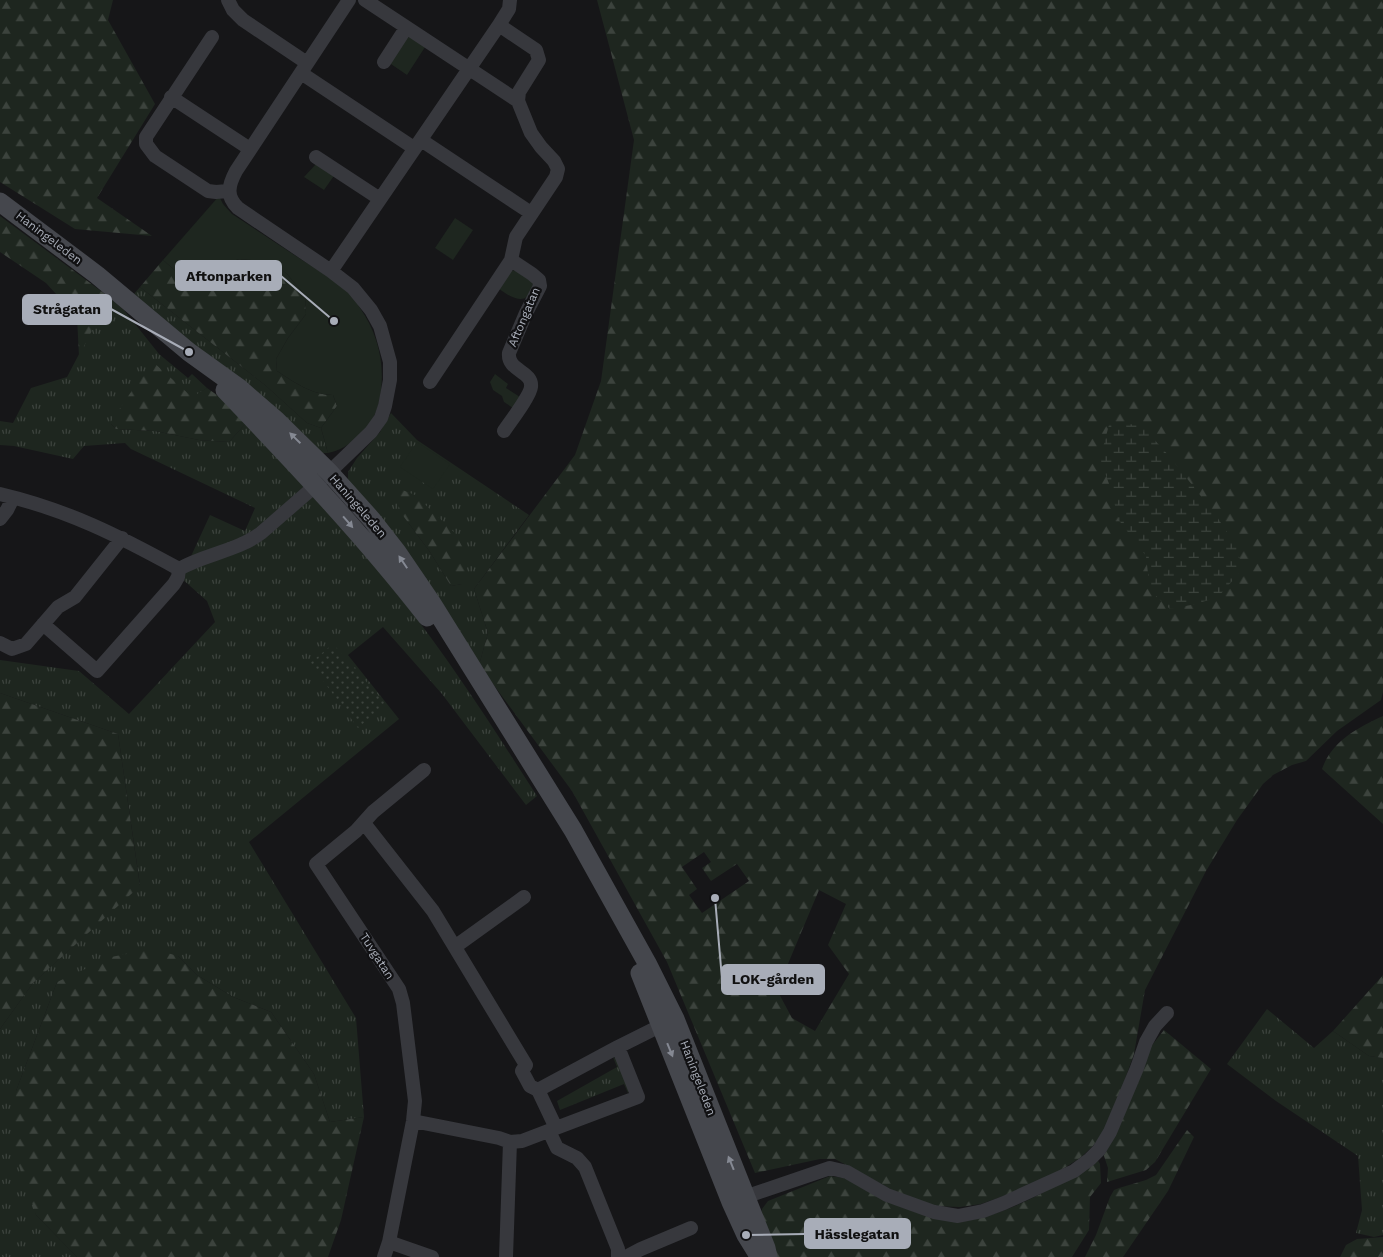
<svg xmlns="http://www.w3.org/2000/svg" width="1383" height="1257" font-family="'Work Sans',sans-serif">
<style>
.grass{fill:url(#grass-tufts);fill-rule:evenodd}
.forest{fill:url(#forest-firs);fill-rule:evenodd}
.wetland{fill:url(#wetland-marsh)}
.park{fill:#1e261f}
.garden{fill:url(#garden-dots)}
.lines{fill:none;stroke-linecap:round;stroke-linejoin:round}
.street{stroke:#37383d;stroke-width:14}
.secondary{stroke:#45474d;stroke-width:19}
.oneway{fill:#858993}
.labels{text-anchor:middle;stroke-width:4.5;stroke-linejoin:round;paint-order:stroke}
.street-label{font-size:12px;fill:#a8adb8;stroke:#111113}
.leader{fill:none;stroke:#a8adb8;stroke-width:2}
.callout-dot{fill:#a8adb8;stroke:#111113;stroke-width:2}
.callout{fill:#a8adb8;stroke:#a8adb8;stroke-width:2}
.callout-label{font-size:14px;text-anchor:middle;font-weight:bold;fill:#111}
</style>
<defs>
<pattern id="grass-tufts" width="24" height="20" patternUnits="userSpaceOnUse" patternTransform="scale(1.25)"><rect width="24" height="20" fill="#1e261f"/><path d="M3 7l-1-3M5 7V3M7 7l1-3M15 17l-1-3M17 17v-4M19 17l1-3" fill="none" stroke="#3c433d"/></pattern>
<pattern id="forest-firs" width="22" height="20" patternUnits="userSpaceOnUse" patternTransform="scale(1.25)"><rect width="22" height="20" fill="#1e261f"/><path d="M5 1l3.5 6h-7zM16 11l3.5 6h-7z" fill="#3c433d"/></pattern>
<pattern id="wetland-marsh" width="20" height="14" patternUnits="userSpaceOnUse" patternTransform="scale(1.25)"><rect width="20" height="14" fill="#1e261f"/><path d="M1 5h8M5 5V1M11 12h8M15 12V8" fill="none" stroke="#3c433d"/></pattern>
<pattern id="garden-dots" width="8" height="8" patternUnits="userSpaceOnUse" patternTransform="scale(1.25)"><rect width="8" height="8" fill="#1e261f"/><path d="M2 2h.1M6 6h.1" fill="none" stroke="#3c433d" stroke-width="1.8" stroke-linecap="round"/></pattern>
</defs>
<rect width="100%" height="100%" fill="#161618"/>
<path class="grass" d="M140,287L265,385L307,423L321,428L328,453H322L134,294Z
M109,297L124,310L159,354L188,378L192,374L207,388L192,398L152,362L111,424L116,429L155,431L199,440L229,442L246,423C301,482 357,541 406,605C454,666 495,731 537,796L526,805L442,694L383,627L348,655L399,719L249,842L356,1018L364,1117L330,1122L314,1074L271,1012L233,997L197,975L178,956L57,982L16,1091L36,1215L77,1257H0V1029L33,983L140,885L118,734L0,693V660L79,671L129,714L215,622L207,601L181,578L210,515L245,531L255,508L131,449L125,443L84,446L73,459L14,446L0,445V421L13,423L31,388L67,377Z
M391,413L417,440L529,515L474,589L488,633L479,665L348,484V472L357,458L380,432ZM404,517L462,584L451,586L430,552Z
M1267,1009L1314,1048L1333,1031L1369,1056L1383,1058V1235L1374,1237L1356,1233L1362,1210L1358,1156L1276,1101L1227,1064Z
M613,1057L618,1059L630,1088L628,1093L624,1084L560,1110L557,1101L617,1067Z"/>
<path class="forest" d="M0,0H113L108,20L155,104L97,198L152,236L75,229L0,182Z
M597,0H1383V692L1381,700L1337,731L1306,761L1292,765L1273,775L1263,784L1237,820L1206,871L1145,990L1134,1054L1120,1093L1105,1129L1093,1146L1080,1158L1058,1172L1026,1188L981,1204L960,1207L933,1206L909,1199L835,1159H820L755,1173L667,962L572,791L479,665L488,633L474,589L575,455L601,381L634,140ZM704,852L711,862L702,868L711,881L737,864L749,881L702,913L689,895L697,889L682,867ZM819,890L846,904L828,945L849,974L815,1031L792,1018L777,990Z
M0,216L109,297L79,356L77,317L46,283L0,252Z
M239,259L273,262L287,274L305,295L306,314L288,338L276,359L277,371C294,382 312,395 333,395L337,406L321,428L307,423L265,385L140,287L163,260L194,287L209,282L217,267Z
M152,361L192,397L207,388L224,400L246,423L229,442L199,440L155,431L116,429L110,423Z
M400,489L415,495L455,533L466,554L467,574L462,584L451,586L430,552L404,517L396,501Z
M0,693L118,734L140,886L33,983L0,1029Z
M1383,716V824L1322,769C1332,741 1357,728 1383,716Z
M153,949L178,956L197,975L233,997L271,1012L314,1074L330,1122L364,1117L341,1220L328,1257H77L36,1215L11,1142L16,1091L57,982L111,957Z
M1383,975V1058L1369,1056L1333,1031Z
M1164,1030L1211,1069L1155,1162L1146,1170L1107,1182L1108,1168L1103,1153L1149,1049Z
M1187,1130L1194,1137L1168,1191L1123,1257H1085L1096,1235L1110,1197L1114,1190L1119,1188L1146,1180L1156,1175Z
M1097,1159L1100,1164L1101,1183L1090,1197L1089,1230L1072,1257H776L761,1218L762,1209L768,1201L830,1176L844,1178L960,1221C1006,1217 1060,1185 1097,1159Z
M1383,1237V1257H1340L1346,1245L1357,1239Z"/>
<path class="wetland" d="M1110,421L1142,426L1170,457L1215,514L1237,547L1242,570L1218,597L1196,604L1170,609L1150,591L1146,556L1118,519L1112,492L1100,459Z"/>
<path class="park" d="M409,37L427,44L407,75L388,62L404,39Z
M316,164L336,173L324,190L304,177Z
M219,196L223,204L232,214C255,229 279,245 302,260C318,270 335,280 349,293C353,297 357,303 360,308C380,336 387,372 378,406C372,427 350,449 328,453L321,428L337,406L333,395C312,395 294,382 277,371L276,359L288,338L306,314L305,295L287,274L272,262L239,259L217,267L209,282L202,289L194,287L163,260Z
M455,218L473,230L453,260L435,248Z
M517,270L533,283C530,308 512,299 498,288L510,271Z
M495,374L508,384L506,388L520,397L513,408L504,402L502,396L493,390L490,382Z
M417,442L450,464L433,489L400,467Z"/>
<path class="garden" d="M333,644L386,704L358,728L310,663Z"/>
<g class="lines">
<path class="street" d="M228,0L233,10L243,20L307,63
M365,0L518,101
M212,37L146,137V144L155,156L208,191L216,192L228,191
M384,62L406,28
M301,73L414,148
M171,97L250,149
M421,140L531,213
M316,157L380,199
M331,271L499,25
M430,382L511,260L516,237L556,177L558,169L554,161L541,147L531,133L518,101L519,92L539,60L536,50L499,25L509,9L510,0
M504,431C510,422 530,396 531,387C533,371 507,371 509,353L526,313L540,286L539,280L532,274L511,260
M0,494C68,510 119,536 179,569C205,554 237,551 261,533L315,486L371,432L381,418L385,406L390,380V362L380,326L371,310L353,288L331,271L238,208C226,196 228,186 236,171L349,0
M0,519L7,510L13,498
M43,624L97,671L174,584L178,577L179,569
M0,643L12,649L26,644L58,607L75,597L122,538
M364,823L433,911L526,1065L522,1071L530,1086L538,1090L556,1128L638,1097L618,1047
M456,946L524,897
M538,1090L618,1047L668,1022
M413,1121L499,1138L510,1142L522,1141L556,1128
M549,1131L557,1148L577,1158L585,1167L618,1249V1257
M736,1200L830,1168L847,1172L887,1195L934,1212L958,1216L983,1211L1004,1203L1074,1171L1090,1159L1099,1150L1110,1132L1137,1068L1146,1042L1155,1026L1167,1013
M389,1242L432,1257
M384,1257L389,1242L413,1121L415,1101L403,1003L399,989L316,864L356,831L373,812L424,770
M506,1257L510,1142
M626,1257L641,1249L691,1228"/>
<path class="secondary" d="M0,202L97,275L189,352L239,388L277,421L329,472L372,520L397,552L431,602L573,830L647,963L675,1019L766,1248L768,1257
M225,390C295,463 365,537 427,617
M640,973L731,1202L746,1235L759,1256"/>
</g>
<defs><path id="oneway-solid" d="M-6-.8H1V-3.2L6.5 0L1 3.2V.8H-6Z" transform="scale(1.25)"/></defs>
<g class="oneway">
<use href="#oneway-solid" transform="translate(295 438) rotate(-136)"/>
<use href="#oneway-solid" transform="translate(348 522) rotate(49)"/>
<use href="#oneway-solid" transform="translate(403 562) rotate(-124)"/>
<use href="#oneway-solid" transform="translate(670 1050) rotate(68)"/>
<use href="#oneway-solid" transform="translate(731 1163) rotate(-112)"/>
</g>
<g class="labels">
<g class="street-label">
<text transform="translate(49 238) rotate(37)" y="4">Haningeleden</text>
<text transform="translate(524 317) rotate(-67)" y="4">Aftongatan</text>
<text transform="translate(358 506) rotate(49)" y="4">Haningeleden</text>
<text transform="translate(377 956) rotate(57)" y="4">Tuvgatan</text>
<text transform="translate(698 1078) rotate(69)" y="4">Haningeleden</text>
</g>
</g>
<path class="leader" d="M334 321L281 276M189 352L111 309M715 898L722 979M746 1235L805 1234"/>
<g class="callout-dot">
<circle cx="334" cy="321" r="5"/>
<circle cx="189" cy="352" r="5"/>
<circle cx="715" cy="898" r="5"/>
<circle cx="746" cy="1235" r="5"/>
</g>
<g class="callout">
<rect x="176" y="261" width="105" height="29" rx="5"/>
<rect x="23" y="295" width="88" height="29" rx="5"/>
<rect x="722" y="965" width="102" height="29" rx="5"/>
<rect x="805" y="1219" width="105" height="29" rx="5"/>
</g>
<g class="callout-label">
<text x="229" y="281">Aftonparken</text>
<text x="67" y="314">Strågatan</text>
<text x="773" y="984">LOK-gården</text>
<text x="857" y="1239">Hässlegatan</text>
</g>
</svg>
